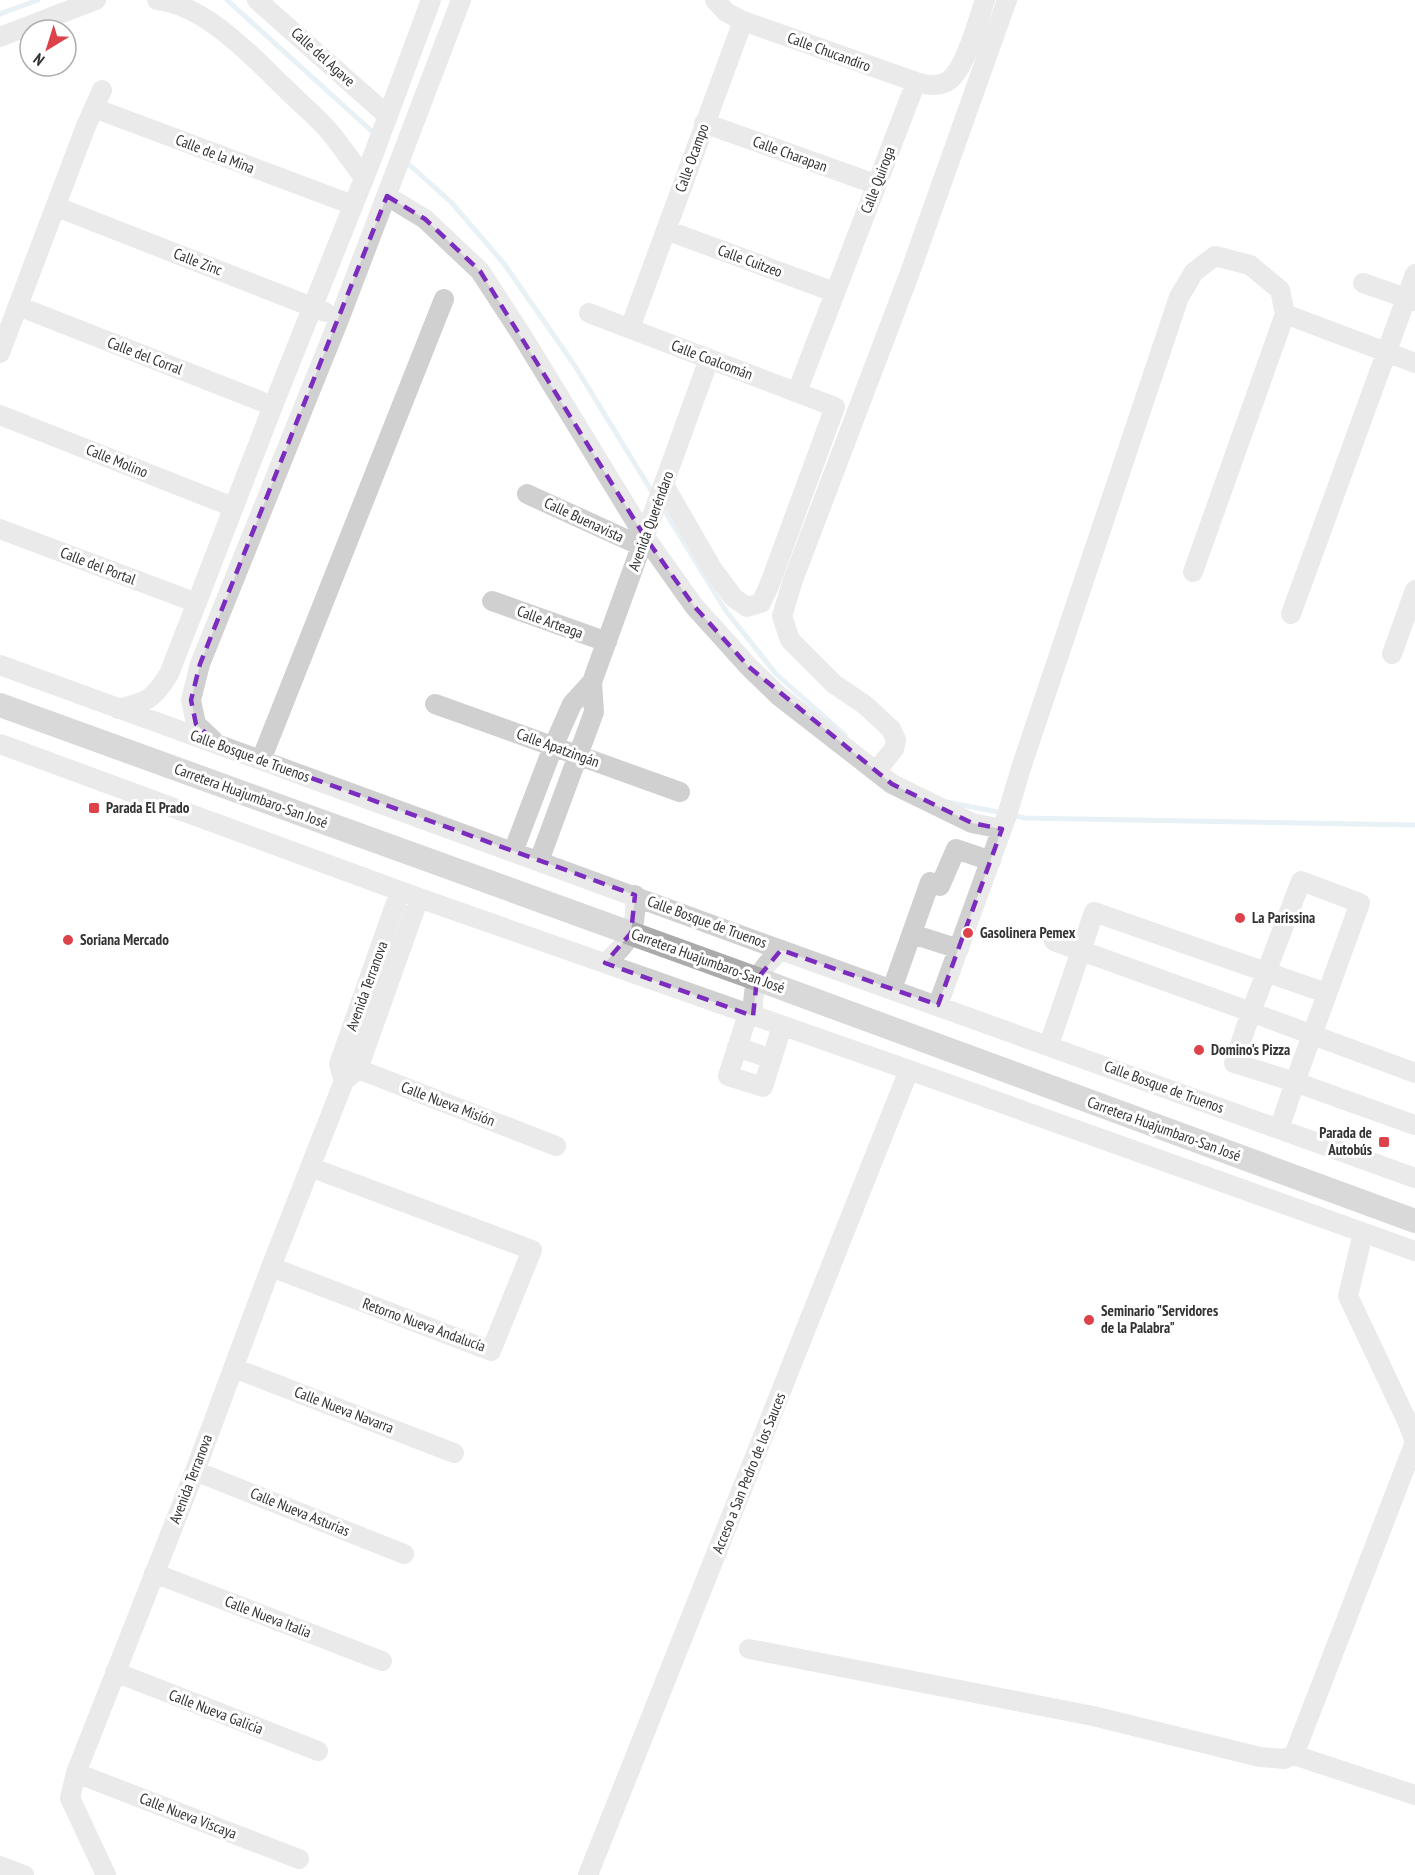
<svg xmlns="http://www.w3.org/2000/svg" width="1415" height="1875" font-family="'PT Sans Narrow',sans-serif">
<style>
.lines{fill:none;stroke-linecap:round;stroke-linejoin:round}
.stream{stroke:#cddfea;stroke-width:5}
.minor{stroke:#d0d0d0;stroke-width:20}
.major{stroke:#ababab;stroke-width:24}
.marked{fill:none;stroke:#7b2cbf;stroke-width:4.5;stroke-dasharray:12 8;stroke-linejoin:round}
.poi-dot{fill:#dd4149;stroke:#fff;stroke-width:2}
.labels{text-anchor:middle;stroke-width:6;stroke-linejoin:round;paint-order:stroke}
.street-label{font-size:15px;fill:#333;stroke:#fff}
.poi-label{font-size:15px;font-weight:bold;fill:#333;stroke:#fff;text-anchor:start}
</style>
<rect width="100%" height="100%" fill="#fff"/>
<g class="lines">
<path class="stream" d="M227,0L377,136
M0,14L38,0
M404,160L451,202L505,265L575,366L654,495
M661,505L726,611L776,674L845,735
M947,802L1003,813
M1012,815L1024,818L1415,825"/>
<path class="minor" d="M157,0C206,5 254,58 288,91C301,104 316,116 328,130C341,145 352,162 364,178
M257,0L388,116
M715,0L726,12L743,21L916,82C926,85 939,87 948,81C965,70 978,20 985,0
M0,37L96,0
M102,90L94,108L353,205
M704,123L875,184
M387,196L425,219L480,271L521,334L645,537L694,606L749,667L779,696L892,784L972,823L1002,829
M57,207L325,312
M666,230L834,292
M1363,283L1415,301
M18,306L273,406
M589,313L835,407L769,586L761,603L747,607L734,598L713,570L664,485
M630,328L743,21
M0,353L86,126L94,108
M797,392L916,82
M0,415L233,507
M527,494L641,546
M0,529L197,603
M1193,572L1285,314
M492,601L607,642
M1291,614L1415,274
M1392,654L1415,590
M0,665L781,950L1415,1178
M435,704L680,792
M118,709C147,702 153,700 169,674L273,406L371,161L431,0
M213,740L196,724L191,700L200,664L340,317L461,0
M0,744L419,898L909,1070L1415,1251
M261,760L444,299
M876,771L894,749L896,740L891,729L865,705L834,684L790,640L782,616L793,580L909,275L1007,0
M513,852L553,747L572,704L592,682
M539,861L594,712L592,682L709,359
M912,934L959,949
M1054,941L1251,1012L1234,1063L1295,1082C1317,1022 1338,963 1360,903L1301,881L1251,1012L1415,1073
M605,963C631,942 637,929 635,895
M892,989L930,882L940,886L956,849L991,861
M938,1005L1007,815L1021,768L1179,297L1194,272L1215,256L1250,265L1280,290L1285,314L1415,363
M748,1014L728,1076L763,1087L782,1026
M753,1016C752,984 757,971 781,950
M1049,1045L1094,912L1326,993
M737,1047L772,1059
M339,1064L358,1069L556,1146
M342,1075L339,1064L400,891
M1279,1129L1295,1082L1415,1125
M271,1267L491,1351L532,1250L310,1167
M234,1368L454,1453
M195,1471L404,1554
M154,1573L382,1661
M749,1649L1093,1716L1260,1757L1284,1759L1294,1755L1415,1442L1408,1423L1348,1296L1363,1233
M115,1672L318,1751
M1294,1755L1415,1795
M76,1773L299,1859
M0,1866L24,1875
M106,1875L70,1798L76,1773L195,1471L271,1267L344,1081L358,1069L419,898
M588,1875L909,1070"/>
<path class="major" d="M0,705L757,979L1415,1221"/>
</g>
<path d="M0 0H1415V1875H0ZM387,196L425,219L480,271L645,537L694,606L749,667L892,784L972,823L1002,829L938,1005L781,950L757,979L753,1016L605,963L631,933L635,895L217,744L196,724L191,700L200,664Z" fill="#fff" fill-opacity=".55" fill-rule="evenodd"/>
<path class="marked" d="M387,196L425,219L480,271L645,537L694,606L749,667L892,784L972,823L1002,829L938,1005L781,950L757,979L753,1016L605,963L631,933L635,895L217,744L196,724L191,700L200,664Z"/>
<g class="poi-dot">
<rect x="88" y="802" width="12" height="12" rx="3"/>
<circle cx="1240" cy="918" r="6"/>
<circle cx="968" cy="933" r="6"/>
<circle cx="68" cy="940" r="6"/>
<circle cx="1199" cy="1050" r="6"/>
<rect x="1378" y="1136" width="12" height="12" rx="3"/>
<circle cx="1089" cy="1320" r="6"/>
</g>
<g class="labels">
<g class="street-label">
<text transform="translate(829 52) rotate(20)" y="5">Calle Chucandiro</text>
<text transform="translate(323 57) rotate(42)" y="5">Calle del Agave</text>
<text transform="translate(215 154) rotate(21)" y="5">Calle de la Mina</text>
<text transform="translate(790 154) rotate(20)" y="5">Calle Charapan</text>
<text transform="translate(692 158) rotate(-70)" y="5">Calle Ocampo</text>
<text transform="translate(878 180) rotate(-69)" y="5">Calle Quiroga</text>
<text transform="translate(750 261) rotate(20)" y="5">Calle Cuitzeo</text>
<text transform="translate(198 262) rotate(21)" y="5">Calle Zinc</text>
<text transform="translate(145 356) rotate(21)" y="5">Calle del Corral</text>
<text transform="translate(712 360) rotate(21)" y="5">Calle Coalcomán</text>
<text transform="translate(117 461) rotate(22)" y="5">Calle Molino</text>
<text transform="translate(584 520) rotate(25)" y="5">Calle Buenavista</text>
<text transform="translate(651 521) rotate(-70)" y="5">Avenida Queréndaro</text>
<text transform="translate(98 566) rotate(21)" y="5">Calle del Portal</text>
<text transform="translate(550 622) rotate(20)" y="5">Calle Arteaga</text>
<text transform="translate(558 748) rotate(20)" y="5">Calle Apatzingán</text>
<text transform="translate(250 756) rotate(20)" y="5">Calle Bosque de Truenos</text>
<text transform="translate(251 796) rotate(20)" y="5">Carretera Huajumbaro-San José</text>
<text transform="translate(707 922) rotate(20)" y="5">Calle Bosque de Truenos</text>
<text transform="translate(708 961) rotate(20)" y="5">Carretera Huajumbaro-San José</text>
<text transform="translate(367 986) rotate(-70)" y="5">Avenida Terranova</text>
<text transform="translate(1164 1087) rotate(20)" y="5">Calle Bosque de Truenos</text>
<text transform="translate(448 1104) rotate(21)" y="5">Calle Nueva Misión</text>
<text transform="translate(1164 1129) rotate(20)" y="5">Carretera Huajumbaro-San José</text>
<text transform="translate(424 1325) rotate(20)" y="5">Retorno Nueva Andalucía</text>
<text transform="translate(344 1410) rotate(21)" y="5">Calle Nueva Navarra</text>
<text transform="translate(749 1473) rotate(-68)" y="5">Acceso a San Pedro de los Sauces</text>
<text transform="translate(191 1479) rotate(-69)" y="5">Avenida Terranova</text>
<text transform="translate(300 1512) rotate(22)" y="5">Calle Nueva Asturias</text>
<text transform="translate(268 1617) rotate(21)" y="5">Calle Nueva Italia</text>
<text transform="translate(216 1712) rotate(21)" y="5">Calle Nueva Galicia</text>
<text transform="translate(188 1816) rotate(21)" y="5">Calle Nueva Viscaya</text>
</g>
<g class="poi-label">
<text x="106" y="813">Parada El Prado</text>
<text x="1252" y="923">La Parissina</text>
<text x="980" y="938">Gasolinera Pemex</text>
<text x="80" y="945">Soriana Mercado</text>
<text x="1211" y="1055">Domino's Pizza</text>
<text x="1372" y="1138" text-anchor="end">Parada de<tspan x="1372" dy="17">Autobús</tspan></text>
<text x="1101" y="1316">Seminario "Servidores<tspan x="1101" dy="17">de la Palabra"</tspan></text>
</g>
</g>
<g transform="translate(48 48) rotate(218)"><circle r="28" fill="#ffffff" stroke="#adadad" stroke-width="1.5"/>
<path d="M0-4.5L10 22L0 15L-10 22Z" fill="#dd4149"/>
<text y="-9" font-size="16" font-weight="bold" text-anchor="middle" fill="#333333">N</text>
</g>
</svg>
